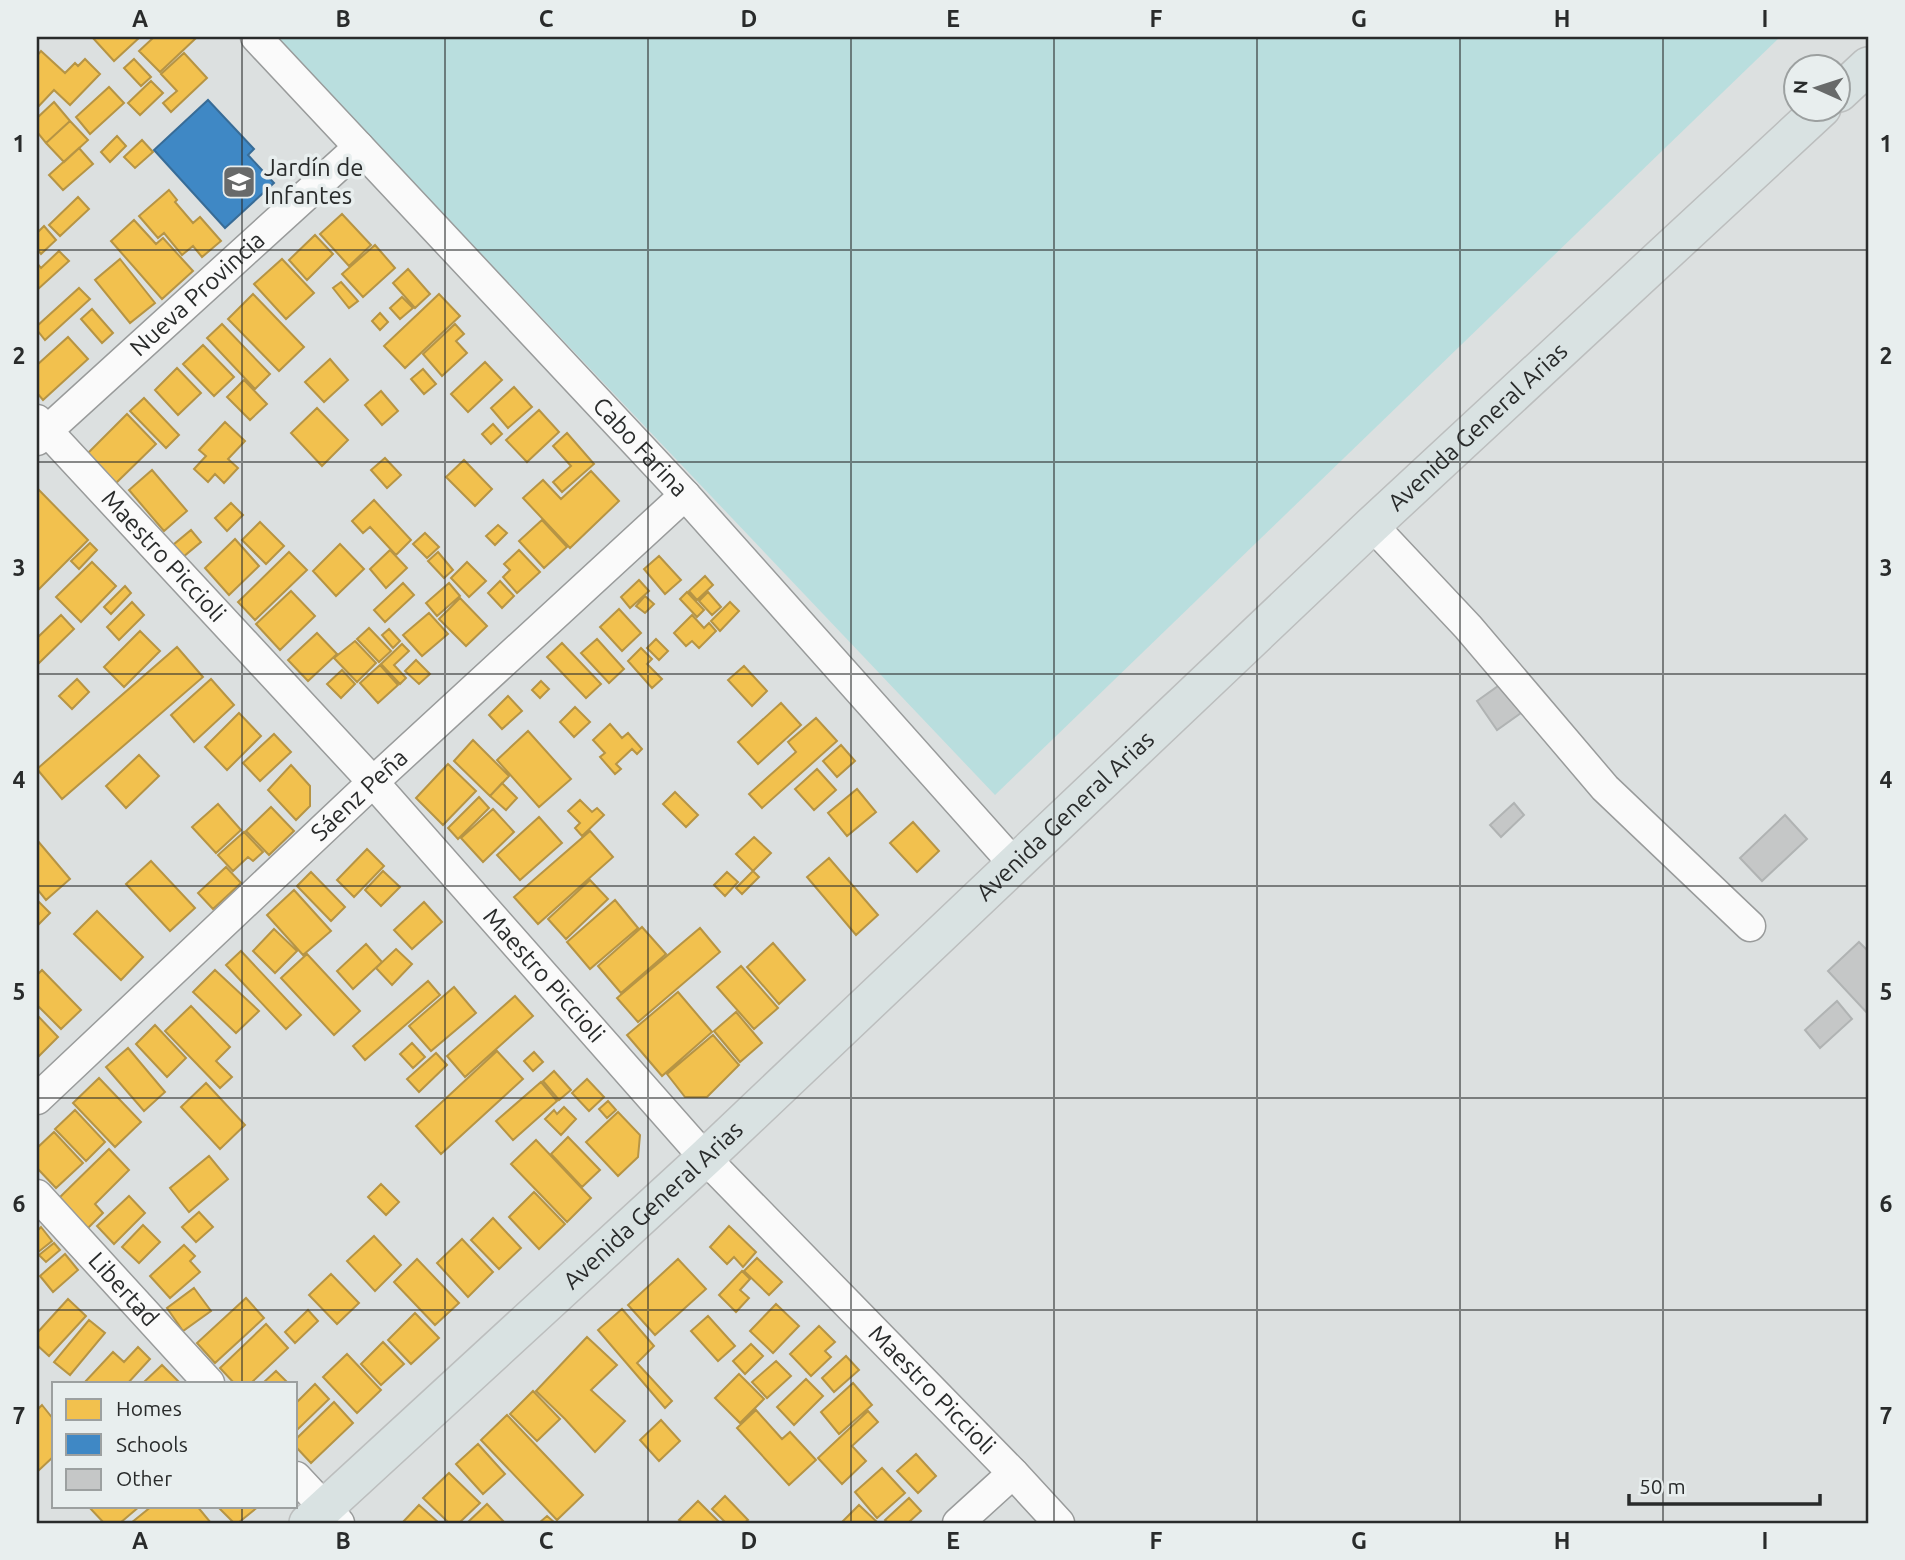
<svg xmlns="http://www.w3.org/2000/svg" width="1905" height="1560" font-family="Ubuntu,sans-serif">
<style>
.green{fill:#b9dede}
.homes{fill:#f2c14e;stroke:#b69444;stroke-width:2}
.schools{fill:#3f88c5;stroke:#386c97;stroke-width:2}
.building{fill:#c5c7c7;stroke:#b0b3b3;stroke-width:2}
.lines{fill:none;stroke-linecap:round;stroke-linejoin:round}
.minor-casing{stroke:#999b9b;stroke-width:33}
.major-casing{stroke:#bcbebe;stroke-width:40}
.minor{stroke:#fafafa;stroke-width:30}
.major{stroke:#d9e2e2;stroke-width:37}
.grid{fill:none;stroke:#292b2b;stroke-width:2;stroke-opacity:0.55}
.labels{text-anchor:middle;stroke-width:7;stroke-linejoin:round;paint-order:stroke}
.poi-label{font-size:24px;fill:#292b2b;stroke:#e8eeee;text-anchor:start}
.street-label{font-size:24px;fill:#292b2b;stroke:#e8eeee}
.neatline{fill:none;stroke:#292b2b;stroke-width:2.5}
.grid-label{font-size:23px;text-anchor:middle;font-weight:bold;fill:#292b2b}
</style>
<rect width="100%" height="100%" fill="#dce0e0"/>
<path class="green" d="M275,37H1780L995,795Z"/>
<path class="homes" d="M92,37H140L114,61Z
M154,37H193L195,39L160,72L139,51Z
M41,51L65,73L75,63L78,66L85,59L100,74L70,105L54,90L37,108V56Z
M184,53L207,78L171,112L163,103L177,91L161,74Z
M134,59L151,77L141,86L124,68Z
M151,81L163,93L140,115L128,103Z
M109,87L124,103L90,134L76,117Z
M54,102L70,121L46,143L37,132V118Z
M70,121L88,140L64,162L46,143Z
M117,136L126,146L110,162L101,152Z
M142,140L153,152L135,168L124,157Z
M79,148L93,164L63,190L49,175Z
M169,190L177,200L175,202L193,223L200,217L221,241L202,257L193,246L182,255L164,233L158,238L139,216Z
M78,197L89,209L60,236L49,225Z
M342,214L371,245L349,266L320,234Z
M134,220L156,244L163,238L193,271L162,299L111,241Z
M44,226L56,240L41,254L37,249V233Z
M315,235L333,254L307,280L289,260Z
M375,245L395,268L363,297L342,274Z
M59,251L69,261L37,290V263L41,268Z
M120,259L155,303L130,323L95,280Z
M282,259L314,293L286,319L254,284Z
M408,269L430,294L415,308L393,283Z
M341,282L358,301L349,308L333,288Z
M79,288L90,299L45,340L37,330V326Z
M253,294L304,347L279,371L228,319Z
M439,294L460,316L405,368L384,346Z
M402,297L413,308L400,319L390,308Z
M92,309L113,333L102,343L81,319Z
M380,313L388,322L380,330L372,321Z
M222,324L270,374L255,389L207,338Z
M455,324L464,334L456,341L467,353L442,376L423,354Z
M68,337L88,359L43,400L37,393V365Z
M203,345L234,377L214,396L183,364Z
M330,359L348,380L324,402L305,382Z
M485,362L502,380L468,412L451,394Z
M177,368L201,393L178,415L155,390Z
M423,369L436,384L424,394L411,379Z
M244,380L267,404L250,420L227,397Z
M514,387L532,407L508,428L491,408Z
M381,391L398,411L382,425L365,405Z
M144,398L179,435L166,448L130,411Z
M317,408L348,440L322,466L291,433Z
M539,410L559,432L527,462L506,440Z
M127,414L156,444L115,484L86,455Z
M225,422L245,441L228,459L238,468L224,483L215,474L208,482L194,469L206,456L199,450Z
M493,424L502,434L491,444L482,434Z
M567,433L594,464L562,492L553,482L571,466L553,446Z
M385,458L401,475L387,488L371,470Z
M464,460L492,489L475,506L446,477Z
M152,470L187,511L164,531L129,490Z
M591,471L619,501L570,548L523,498L543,480L561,499Z
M37,488L88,540L37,591Z
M374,500L411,540L396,555L370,527L363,533L352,521Z
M231,503L243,515L227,531L215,518Z
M542,520L567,547L544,568L519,541Z
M260,522L284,546L266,564L242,540Z
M498,525L507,533L495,545L486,536Z
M191,530L201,542L183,557L173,545Z
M425,533L439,547L427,558L413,544Z
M235,539L259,566L229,595L205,568Z
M90,543L97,550L79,569L71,561Z
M340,544L364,569L336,596L313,571Z
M390,550L407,568L386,588L370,569Z
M519,550L540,572L517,593L503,577L510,570L504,564Z
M289,552L307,570L255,620L238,602Z
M438,552L453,570L444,578L428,561Z
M659,556L681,580L665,594L644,569Z
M92,562L116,586L81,622L56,597Z
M467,562L486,581L469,597L451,578Z
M705,576L713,585L697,600L689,591Z
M639,580L649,591L630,608L621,597Z
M500,581L514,596L502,608L488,593Z
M403,583L414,595L385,622L374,610Z
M449,583L460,596L437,616L426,603Z
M125,586L131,593L111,614L104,607Z
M291,591L315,616L280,650L256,624Z
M687,592L704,610L697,617L680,599Z
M708,592L721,607L712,615L699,601Z
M645,596L654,604L645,613L636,606Z
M460,598L487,626L466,646L439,619Z
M132,602L144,615L119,640L107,627Z
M730,602L739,611L720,631L711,621Z
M619,609L641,633L622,651L600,627Z
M429,613L448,634L422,656L403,635Z
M61,615L74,629L39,663L37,661V638Z
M692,615L704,628L709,623L716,631L699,648L692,641L686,646L674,633Z
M369,628L391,651L379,662L357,639Z
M389,629L400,641L393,648L382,635Z
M140,631L160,651L124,687L104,667Z
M317,633L337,654L308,681L288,660Z
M597,639L624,669L609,683L581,653Z
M656,639L668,651L659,660L647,648Z
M355,641L376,663L357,682L334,658Z
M562,643L601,684L586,698L547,657Z
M402,644L409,651L394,665L406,678L400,684L381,664Z
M177,647L203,677L62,799L37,769Z
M641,648L652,659L647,664L662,679L652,688L628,661Z
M416,660L430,674L419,684L405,671Z
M380,665L398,685L378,703L360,683Z
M744,666L767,691L752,706L728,680Z
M342,670L355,684L341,698L327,684Z
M77,679L89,692L72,709L59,696Z
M211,679L234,705L194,742L171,715Z
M541,681L549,689L540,698L532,690Z
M508,696L522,711L502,729L489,715Z
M781,703L801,725L758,764L738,742Z
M575,707L590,722L574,737L560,722Z
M239,713L261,736L227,770L205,747Z
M816,718L837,741L762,808L749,794L796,752L788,742Z
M610,724L622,738L628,733L642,749L637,754L632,749L616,764L621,769L615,774L600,757L605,753L593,740Z
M528,731L571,779L539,807L497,760Z
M274,734L291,752L260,781L243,763Z
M473,740L509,776L490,796L454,761Z
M841,745L855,761L837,777L823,761Z
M139,755L159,776L126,808L106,786Z
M448,764L476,791L443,825L416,798Z
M291,765L310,786V806L296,820L268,790Z
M817,769L836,790L814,810L795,789Z
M502,783L517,798L506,810L490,796Z
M857,789L876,812L847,836L828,813Z
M675,792L698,815L686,827L663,804Z
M479,797L489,808L458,839L448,828Z
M580,800L592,812L597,808L604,815L582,836L575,828L580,823L568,811Z
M218,804L241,830L216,853L192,827Z
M271,807L294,831L269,855L246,831Z
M493,809L514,832L483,862L461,838Z
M539,817L562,843L520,880L497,855Z
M913,822L939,851L917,872L890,843Z
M590,831L613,857L538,924L514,897Z
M244,832L263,852L253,861L248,857L233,871L218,855Z
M754,837L771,853L753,871L736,854Z
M37,840L70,879L46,900L37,889Z
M367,849L384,866L354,897L337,880Z
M829,858L878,915L856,935L807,877Z
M151,861L195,908L170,931L126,884Z
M226,867L241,883L213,909L198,893Z
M383,871L400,887L381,906L365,890Z
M753,871L759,877L742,894L736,888Z
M311,872L345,907L331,921L297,886Z
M727,872L738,882L725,896L714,885Z
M590,880L608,899L566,939L548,919Z
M294,890L331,931L303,955L267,915Z
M37,900L50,913L37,926Z
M615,900L638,928L590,969L567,942Z
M424,902L442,922L412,949L394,930Z
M97,911L143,957L121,980L74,934Z
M642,927L666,954L621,993L598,966Z
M700,928L720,952L638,1022L617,998Z
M274,929L297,951L275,973L253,951Z
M773,943L805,980L779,1004L747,967Z
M366,944L382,962L353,989L337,971Z
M396,949L412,964L392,985L376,968Z
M241,951L301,1015L286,1029L226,965Z
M307,954L360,1011L334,1035L281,978Z
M741,966L778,1008L754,1029L717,987Z
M42,970L81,1010L61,1029L37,1005V975Z
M215,970L259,1011L236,1033L193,992Z
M428,981L440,995L365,1060L353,1046Z
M454,987L476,1013L431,1051L409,1026Z
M678,992L712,1032L662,1076L627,1035Z
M515,996L533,1016L465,1077L447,1056Z
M191,1006L230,1047L216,1061L232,1077L220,1088L165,1031Z
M736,1012L762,1043L740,1062L714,1031Z
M37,1015L58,1037L37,1058Z
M155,1025L186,1058L167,1077L136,1044Z
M713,1035L739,1065L707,1097H685L667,1074Z
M412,1043L425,1057L413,1068L400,1054Z
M128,1048L165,1092L144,1111L106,1067Z
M497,1051L523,1079L441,1154L416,1126Z
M534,1052L543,1062L533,1071L524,1061Z
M436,1053L447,1065L419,1092L407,1079Z
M554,1071L571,1090L559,1100L543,1081Z
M99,1078L141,1122L115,1147L73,1103Z
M587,1079L604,1097L589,1111L572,1093Z
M541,1082L557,1101L513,1140L496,1121Z
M206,1083L245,1125L220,1149L181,1107Z
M608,1101L616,1110L607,1118L599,1109Z
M564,1107L576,1119L561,1135L545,1119L554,1110L557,1114Z
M75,1110L105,1142L86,1161L55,1129Z
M618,1112L640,1135L638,1157L618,1176L586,1142Z
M54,1132L83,1163L56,1188L37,1168V1148Z
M568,1137L600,1170L582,1187L551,1154Z
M536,1140L591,1198L567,1222L511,1164Z
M109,1149L129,1170L95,1204L103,1213L88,1228L59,1198Z
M209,1156L228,1179L189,1212L170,1188Z
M381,1184L399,1202L386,1215L368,1197Z
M534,1192L565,1224L539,1249L509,1217Z
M129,1196L145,1213L114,1244L97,1226Z
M199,1212L213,1227L196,1242L182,1227Z
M493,1218L521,1248L499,1269L471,1240Z
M143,1225L160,1242L139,1263L122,1247Z
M729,1226L756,1252L743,1267L734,1257L727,1264L710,1247Z
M41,1227L52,1241L37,1253V1231Z
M374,1236L401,1265L375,1291L347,1261Z
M462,1239L493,1272L468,1297L437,1263Z
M54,1243L60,1250L46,1262L39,1255Z
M184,1245L195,1256L190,1261L200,1272L170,1298L150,1276Z
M65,1254L78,1270L53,1292L40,1276Z
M757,1258L782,1282L769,1295L744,1271Z
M417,1259L459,1303L435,1325L394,1282Z
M678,1259L706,1289L655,1335L628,1305Z
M742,1271L750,1279L740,1290L749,1298L736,1312L719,1295Z
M331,1274L359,1303L337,1324L309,1295Z
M194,1288L211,1311L183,1331L167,1308Z
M246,1298L264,1318L215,1363L197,1343Z
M68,1299L86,1316L49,1356L37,1345V1333Z
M776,1304L799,1326L773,1353L750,1331Z
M622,1309L654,1346L637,1363L672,1401L665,1408L598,1330Z
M308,1310L318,1321L295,1343L285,1332Z
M415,1313L439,1338L411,1364L388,1340Z
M708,1316L735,1346L718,1361L691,1331Z
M89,1320L105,1333L70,1375L54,1362Z
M266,1324L288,1348L251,1383H234L220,1368Z
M819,1326L835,1342L825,1351L831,1357L811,1376L790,1354Z
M587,1337L617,1365L591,1390L625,1421L595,1452L565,1419L536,1391Z
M383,1342L404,1364L381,1385L361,1364Z
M751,1344L763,1356L745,1374L733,1361Z
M138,1347L150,1359L128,1383H84L113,1352L124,1362Z
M347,1354L381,1390L357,1413L323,1377Z
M846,1356L859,1370L834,1392L822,1378Z
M776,1361L791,1376L767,1398L752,1382Z
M162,1365L180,1383H143Z
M276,1371L288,1383H263Z
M739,1374L764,1399L740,1423L715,1398Z
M806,1379L823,1396L794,1425L777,1407Z
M853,1383L872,1405L839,1434L821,1412Z
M315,1384L329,1399L296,1431V1403Z
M533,1391L560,1419L537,1441L510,1414Z
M334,1402L353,1423L311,1463L296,1447V1439Z
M42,1405L54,1420V1456L37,1472V1410Z
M756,1410L782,1439L790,1432L816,1460L789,1485L737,1428Z
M868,1411L878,1422L852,1446L866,1461L842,1484L818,1458Z
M507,1415L583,1495L557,1520L481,1440Z
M661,1420L680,1441L659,1461L640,1440Z
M478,1444L505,1474L483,1494L456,1464Z
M916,1454L936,1476L918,1493L897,1471Z
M882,1468L905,1493L877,1518L855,1492Z
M449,1473L480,1503L459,1523H449L423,1498Z
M725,1496L748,1520L744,1523H726L712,1509Z
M909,1498L921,1511L908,1523H888L885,1520Z
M698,1501L720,1523H683L679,1520Z
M487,1504L505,1523H467Z
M419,1505L439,1523H402Z
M859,1505L878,1523H841Z
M88,1506H140L120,1523H104Z
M152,1506H197L211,1523H131Z
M217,1506H259L238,1523H234Z
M547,1516L555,1523H539Z"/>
<path class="schools" d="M208,100L254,149L248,155L274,183L225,228L154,150Z"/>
<path class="building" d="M1501,684L1521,713L1497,730L1477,701Z
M1514,803L1524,815L1501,837L1490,825Z
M1785,815L1807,839L1762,881L1740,858Z
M1859,942L1868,951V1014L1828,971Z
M1837,1001L1852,1019L1820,1048L1805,1030Z"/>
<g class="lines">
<defs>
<g id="minor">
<path id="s1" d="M256,37L685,495L1015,865"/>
<path id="s2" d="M37,420L373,782L705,1158L1013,1473L1059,1523"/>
<path id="s3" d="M37,440L359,147"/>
<path d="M1372,525L1468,627L1605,788L1750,926"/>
<path id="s4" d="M37,1099L373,782L685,495"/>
<path id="s5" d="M37,1195L209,1383"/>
<path d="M296,1477L339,1523"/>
<path d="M958,1523L1013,1473"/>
</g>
<g id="major">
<path d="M1839,93L1868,66"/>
<path id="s6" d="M308,1523L705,1158L1372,525L1822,108"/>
</g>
</defs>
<use href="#minor" class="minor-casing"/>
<use href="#major" class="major-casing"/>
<use href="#minor" class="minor"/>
<use href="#major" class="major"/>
</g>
<path class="grid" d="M242,37V1383M445,37V1523M648,37V1523M851,37V1523M1054,37V1523M1257,37V1523M1460,37V1523M1663,37V1523M37,250H1868M37,462H1868M37,674H1868M37,886H1868M37,1098H1868M37,1310H1868M242,1506V1523"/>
<defs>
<symbol id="school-square" viewBox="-11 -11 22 22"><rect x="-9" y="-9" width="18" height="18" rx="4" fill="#686a6a" stroke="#e8eeee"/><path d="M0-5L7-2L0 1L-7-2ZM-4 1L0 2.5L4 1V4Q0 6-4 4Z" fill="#fff"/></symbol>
</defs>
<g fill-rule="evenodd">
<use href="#school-square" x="220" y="163" width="38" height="38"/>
</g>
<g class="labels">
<g class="poi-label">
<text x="264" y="176">Jardín de<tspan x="264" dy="28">Infantes</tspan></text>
</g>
<g class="street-label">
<text dy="8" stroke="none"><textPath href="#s3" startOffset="217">Nueva Provincia</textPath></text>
<text dy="8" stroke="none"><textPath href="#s6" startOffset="1603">Avenida General Arias</textPath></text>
<text dy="8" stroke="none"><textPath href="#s1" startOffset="562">Cabo Farina</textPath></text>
<text dy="8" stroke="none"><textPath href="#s2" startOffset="186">Maestro Piccioli</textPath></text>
<text dy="8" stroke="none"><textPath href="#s4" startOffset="443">Sáenz Peña</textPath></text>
<text dy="8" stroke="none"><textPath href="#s6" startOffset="1036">Avenida General Arias</textPath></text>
<text dy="8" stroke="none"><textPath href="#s2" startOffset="752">Maestro Piccioli</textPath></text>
<text dy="8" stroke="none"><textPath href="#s6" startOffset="469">Avenida General Arias</textPath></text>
<text dy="8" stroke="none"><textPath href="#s5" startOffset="128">Libertad</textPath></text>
<text dy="8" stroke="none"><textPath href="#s2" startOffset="1320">Maestro Piccioli</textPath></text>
</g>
</g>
<rect width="1905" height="1560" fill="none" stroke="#e8eeee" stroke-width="77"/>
<rect x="52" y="1382" width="245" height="126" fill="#e8eeee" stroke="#9ca0a0" stroke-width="2"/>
<rect x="66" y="1399" width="35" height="21" fill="#f2c14e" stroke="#9ca0a0" stroke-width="2"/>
<text x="116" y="1416" font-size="21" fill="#292b2b">Homes</text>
<rect x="66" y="1434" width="35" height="21" fill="#3f88c5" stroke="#9ca0a0" stroke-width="2"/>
<text x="116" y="1452" font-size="21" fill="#292b2b">Schools</text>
<rect x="66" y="1469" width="35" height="21" fill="#c5c7c7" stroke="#9ca0a0" stroke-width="2"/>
<text x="116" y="1486" font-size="21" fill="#292b2b">Other</text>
<g transform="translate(1817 88) rotate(273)"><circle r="33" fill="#e8eeee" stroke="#9ca0a0" stroke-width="2"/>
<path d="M0-5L12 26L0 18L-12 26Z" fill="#686a6a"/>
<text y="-10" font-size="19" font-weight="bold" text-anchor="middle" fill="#292b2b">N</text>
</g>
<path d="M1629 1494v10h191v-10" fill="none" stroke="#292b2b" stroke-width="3.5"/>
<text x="1639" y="1494" font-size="21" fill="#292b2b" stroke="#e8eeee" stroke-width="5" paint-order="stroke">50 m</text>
<rect x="38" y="38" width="1829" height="1484" class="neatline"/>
<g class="grid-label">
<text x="140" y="27">A</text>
<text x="343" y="27">B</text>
<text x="546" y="27">C</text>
<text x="749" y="27">D</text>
<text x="953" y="27">E</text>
<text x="1156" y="27">F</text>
<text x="1359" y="27">G</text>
<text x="1562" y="27">H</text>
<text x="1765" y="27">I</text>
<text x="19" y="152">1</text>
<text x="1886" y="152">1</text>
<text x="19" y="364">2</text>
<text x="1886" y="364">2</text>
<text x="19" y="576">3</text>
<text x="1886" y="576">3</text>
<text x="19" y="788">4</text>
<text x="1886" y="788">4</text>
<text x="19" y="1000">5</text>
<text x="1886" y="1000">5</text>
<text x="19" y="1212">6</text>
<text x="1886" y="1212">6</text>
<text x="19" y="1424">7</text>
<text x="1886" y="1424">7</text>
<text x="140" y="1549">A</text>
<text x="343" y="1549">B</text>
<text x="546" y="1549">C</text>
<text x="749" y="1549">D</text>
<text x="953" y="1549">E</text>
<text x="1156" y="1549">F</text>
<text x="1359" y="1549">G</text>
<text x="1562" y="1549">H</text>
<text x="1765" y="1549">I</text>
</g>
</svg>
